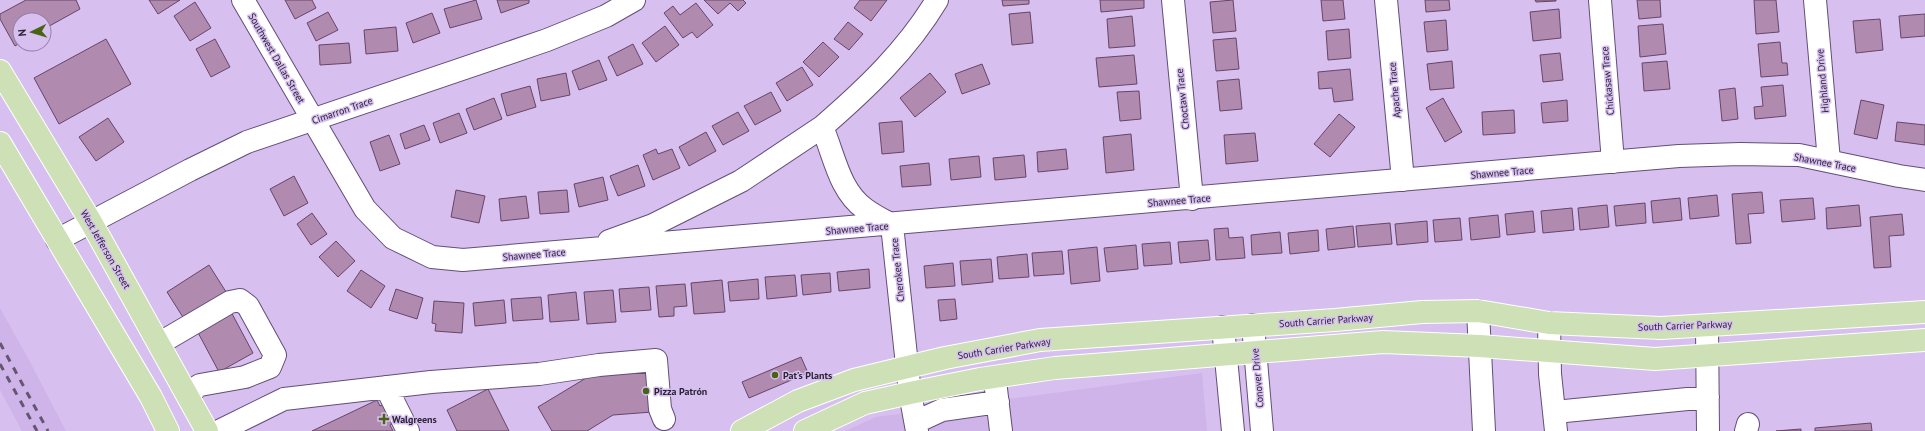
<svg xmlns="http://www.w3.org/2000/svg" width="1925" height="431" font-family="'PT Sans',sans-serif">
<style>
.built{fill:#ceb4e9}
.building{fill:#b08aaf;stroke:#674567}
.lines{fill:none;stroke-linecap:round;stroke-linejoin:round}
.minor-casing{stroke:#624e77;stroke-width:24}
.major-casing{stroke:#fff;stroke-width:24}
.minor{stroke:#fff;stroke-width:22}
.major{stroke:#cee1b6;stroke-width:22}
.rail{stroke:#635671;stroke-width:3;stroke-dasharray:7 7;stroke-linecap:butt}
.poi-dot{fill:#486314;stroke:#d7c0f0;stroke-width:1.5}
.labels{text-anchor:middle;stroke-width:3;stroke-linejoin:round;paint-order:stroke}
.street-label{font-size:10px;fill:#2b2234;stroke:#d7c0f0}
.poi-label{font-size:10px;font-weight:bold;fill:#2b2234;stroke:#d7c0f0;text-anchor:start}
</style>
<rect width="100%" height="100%" fill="#d7c0f0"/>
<path class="built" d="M0,308L28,358L66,431H22L0,390Z
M1202,373L1207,431H845L876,417Z"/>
<path class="building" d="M26,0H76L80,9L44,29V20H20V43L15,46L0,19V14Z
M149,0H180L158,14Z
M285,0H312L316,8L295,19Z
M476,0L482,19L450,28L444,9Z
M497,0H529V3L501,13Z
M704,0H743L746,3L738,11L730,3L718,14Z
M860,0H887L871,21L854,8Z
M1002,0H1029V4L1003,6Z
M1100,0H1144V8L1101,12Z
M1233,0L1236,31L1213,33L1210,2Z
M1321,0H1343L1345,19L1323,21Z
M1425,0H1449L1450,10L1426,12Z
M1535,0H1556V1L1536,2Z
M1637,0H1660L1661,17L1639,19Z
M1754,0H1776L1779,32L1756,34Z
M195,2L211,28L190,41L174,16Z
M696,3L713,25L697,38L692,32L683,38L664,13L673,6L680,15Z
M1559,9L1561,38L1533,41L1530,12Z
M328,12L338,30L316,41L307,23Z
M1030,12L1033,43L1012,45L1009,14Z
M432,13L440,33L413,43L406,23Z
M1925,14V36L1901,38L1899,16Z
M1132,16L1135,46L1109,48L1107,19Z
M1880,19L1883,50L1856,53L1853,21Z
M1446,20L1448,50L1427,52L1424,22Z
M848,22L863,34L849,50L834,39Z
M1663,24L1666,54L1640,57L1638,26Z
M665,26L679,45L656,62L642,43Z
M396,27L398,51L366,54L364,30Z
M1349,29L1351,58L1328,60L1326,31Z
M1236,38L1239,69L1216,71L1213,40Z
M106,39L131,84L59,124L34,78Z
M215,39L230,67L211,77L196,49Z
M823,42L839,57L819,77L803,62Z
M1780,42L1782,63H1787L1788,75L1761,77L1758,44Z
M349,43L351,63L320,65L319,45Z
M633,44L643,64L617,76L608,57Z
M1560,53L1563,80L1543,82L1540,55Z
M1134,55L1137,84L1099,87L1096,58Z
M599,60L607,80L579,90L572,71Z
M1452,61L1454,88L1430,90L1427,64Z
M1667,61L1670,89L1644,91L1642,63Z
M982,64L990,84L962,94L955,74Z
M802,67L813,85L787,101L776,83Z
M1350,69L1353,100L1334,102L1332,88L1319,89L1318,72Z
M566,73L570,95L541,101L537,79Z
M930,73L946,92L915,117L900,98Z
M1239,79L1242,109L1220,111L1217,81Z
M1783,85L1786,116L1755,119L1754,107L1763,106L1761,87Z
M530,86L536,107L507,116L501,94Z
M1735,88L1738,119L1722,121L1719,90Z
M1139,91L1141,119L1120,121L1117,92Z
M771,92L781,111L755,125L744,106Z
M494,98L502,119L474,130L466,109Z
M1443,98L1462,132L1445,142L1426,108Z
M1567,100L1568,121L1543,123L1541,103Z
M1861,100L1884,105L1877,139L1854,134Z
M1514,110L1515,133L1483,135L1482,112Z
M738,112L749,131L723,145L712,126Z
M459,113L467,133L440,143L433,123Z
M1339,114L1355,127L1330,157L1314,144Z
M108,118L124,142L96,161L79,137Z
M902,121L904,152L882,154L879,123Z
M1897,122L1925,125V145L1895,141Z
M424,125L430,140L405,149L400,134Z
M706,132L716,151L689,166L679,147Z
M1255,133L1258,161L1226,164L1224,135Z
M1131,134L1134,170L1106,173L1103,137Z
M389,135L400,164L380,171L370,142Z
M656,149L658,154L672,149L680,168L653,180L643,155Z
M1066,149L1068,169L1038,172L1037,152Z
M1024,155L1026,177L995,180L993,158Z
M979,156L981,177L951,180L949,159Z
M929,163L931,185L902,187L900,166Z
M638,165L645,186L618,196L610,176Z
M294,176L308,203L284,216L270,189Z
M603,177L608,200L579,207L574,184Z
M456,190L485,196L479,223L451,217Z
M567,190L569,212L540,214L538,192Z
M1762,192L1764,213L1748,214L1751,243L1736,244L1732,194Z
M1717,195L1719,216L1690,219L1688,198Z
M526,196L529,218L501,221L499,199Z
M1680,198L1682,220L1653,223L1651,201Z
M1813,198L1815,219L1782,222L1780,200Z
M1645,203L1646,223L1616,226L1614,206Z
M1607,205L1609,227L1580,230L1578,208Z
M1859,205L1861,226L1827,229L1826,208Z
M1572,208L1574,230L1543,233L1541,211Z
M1533,211L1535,232L1507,235L1505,214Z
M312,213L327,234L311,245L297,224Z
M1902,214L1904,235L1889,236L1891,267L1874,268L1870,217Z
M1498,215L1500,237L1471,240L1469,218Z
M1460,218L1462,240L1435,242L1433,220Z
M1427,221L1428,242L1397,245L1395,224Z
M1390,223L1392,244L1358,247L1356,226Z
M1353,226L1355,247L1328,250L1326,229Z
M1228,228L1229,238L1243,237L1245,258L1216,260L1214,229Z
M1318,230L1319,251L1290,254L1288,233Z
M1280,232L1282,253L1252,255L1251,235Z
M1208,240L1210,260L1180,263L1178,242Z
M336,241L355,261L338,277L319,257Z
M1170,242L1172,264L1144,266L1142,244Z
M1136,245L1138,269L1107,272L1104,248Z
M1097,247L1100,281L1071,284L1068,250Z
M1062,251L1064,274L1034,276L1032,253Z
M1027,254L1029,277L999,279L997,257Z
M991,259L993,282L962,285L960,261Z
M953,263L955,286L926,288L924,266Z
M209,265L228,295L186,322L167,292Z
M869,269L870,288L839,291L837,272Z
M361,270L385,286L371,308L347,291Z
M830,273L831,292L803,295L801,275Z
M795,275L797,296L767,299L765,277Z
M758,279L759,299L730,301L728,282Z
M722,280L725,312L694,314L691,283Z
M685,284L687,306L674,307V316L659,317L656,286Z
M649,287L651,310L621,312L619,289Z
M396,289L423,298L417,319L389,310Z
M613,290L616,322L587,324L584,292Z
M576,292L579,320L550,322L548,295Z
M541,297L543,319L513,321L511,299Z
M955,299L957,319L940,321L938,300Z
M504,300L506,323L475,326L473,303Z
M434,301L464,303L462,333L435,331L436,324L432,323Z
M229,308L253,353L219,372L195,327Z
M801,357L808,373L749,398L742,382Z
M648,367L652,412L613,415L587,431H552L538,407L596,372Z
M488,389L509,431H457L447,410Z
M396,398L405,417L390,425L393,431H312L377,400L380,406Z
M1871,423L1872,431H1815V428Z
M1801,429V431H1776Z"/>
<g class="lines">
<defs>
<path id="minor" d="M243,0L365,209L393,238L432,257L463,260L1679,156L1740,154L1799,155L1899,176L1925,180
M1173,0L1192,199
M1386,0L1403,180
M1600,0L1613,162
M1815,0L1829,161
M57,240L190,170L247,142L547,40L606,16L634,0
M609,241L653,225L741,181L822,127
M1478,311L1484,431
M1549,323L1550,374L1556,431
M1253,325L1262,431
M1707,326L1708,431
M1223,327L1233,431
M160,343L230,302L240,300L248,306L275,355L270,367L245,377L200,385L188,393
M386,387L408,431
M996,389L1001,431
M1554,411H1565L1708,397
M916,422L942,410L998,402
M219,431L284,399L431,382L539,374L599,365L656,360L660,409L664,419
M917,431L910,393L892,225C883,220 873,215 865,209C839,191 834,154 822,127C866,89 907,50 937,0
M1746,431L1748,424"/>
<path id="major" d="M0,71L91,222L207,431
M0,143L151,397L168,431
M742,431L798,401L854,380L945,358L1040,340L1335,320L1422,312L1478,311L1549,323L1661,328L1925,312
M805,431L865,403L910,393L980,379L1055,368L1119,363L1383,342L1480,346L1655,359L1925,340"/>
</defs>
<use href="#minor" class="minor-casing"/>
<use href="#major" class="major-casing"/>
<use href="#minor" class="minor"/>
<use href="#major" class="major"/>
<path class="rail" d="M0,343L48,431
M0,364L37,431"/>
</g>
<g class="poi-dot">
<circle cx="775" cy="375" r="4"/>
<circle cx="646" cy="391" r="4"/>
<path d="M382 413h4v4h4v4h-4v4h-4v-4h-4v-4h4z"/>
</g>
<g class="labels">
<g class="street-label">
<text transform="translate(277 58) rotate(60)" y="4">Southwest Dallas Street</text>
<text transform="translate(1607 81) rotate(-95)" y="4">Chickasaw Trace</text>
<text transform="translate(1822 81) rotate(-95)" y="4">Highland Drive</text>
<text transform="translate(1394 90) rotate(-95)" y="4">Apache Trace</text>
<text transform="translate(1182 99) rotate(-96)" y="4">Choctaw Trace</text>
<text transform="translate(342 110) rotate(-19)" y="4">Cimarron Trace</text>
<text transform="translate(1825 162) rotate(11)" y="4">Shawnee Trace</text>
<text transform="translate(1502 172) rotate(-5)" y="4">Shawnee Trace</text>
<text transform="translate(1179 200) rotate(-5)" y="4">Shawnee Trace</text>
<text transform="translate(857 228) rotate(-5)" y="4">Shawnee Trace</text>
<text transform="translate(106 249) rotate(60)" y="4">West Jefferson Street</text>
<text transform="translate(534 254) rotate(-5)" y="4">Shawnee Trace</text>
<text transform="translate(897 270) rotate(-96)" y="4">Cherokee Trace</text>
<text transform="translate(1326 320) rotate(-4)" y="4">South Carrier Parkway</text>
<text transform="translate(1685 325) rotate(-2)" y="4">South Carrier Parkway</text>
<text transform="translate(1004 348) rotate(-9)" y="4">South Carrier Parkway</text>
<text transform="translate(1257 378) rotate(-95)" y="4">Conover Drive</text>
</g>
<g class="poi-label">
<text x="783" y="379">Pat's Plants</text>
<text x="654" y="395">Pizza Patrón</text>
<text x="392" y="423">Walgreens</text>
</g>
</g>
<g transform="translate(32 32) rotate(265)"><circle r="19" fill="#d7c0f0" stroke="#9281a5"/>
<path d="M0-3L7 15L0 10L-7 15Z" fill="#486314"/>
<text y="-6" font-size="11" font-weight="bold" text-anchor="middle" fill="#2b2234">N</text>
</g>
</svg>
